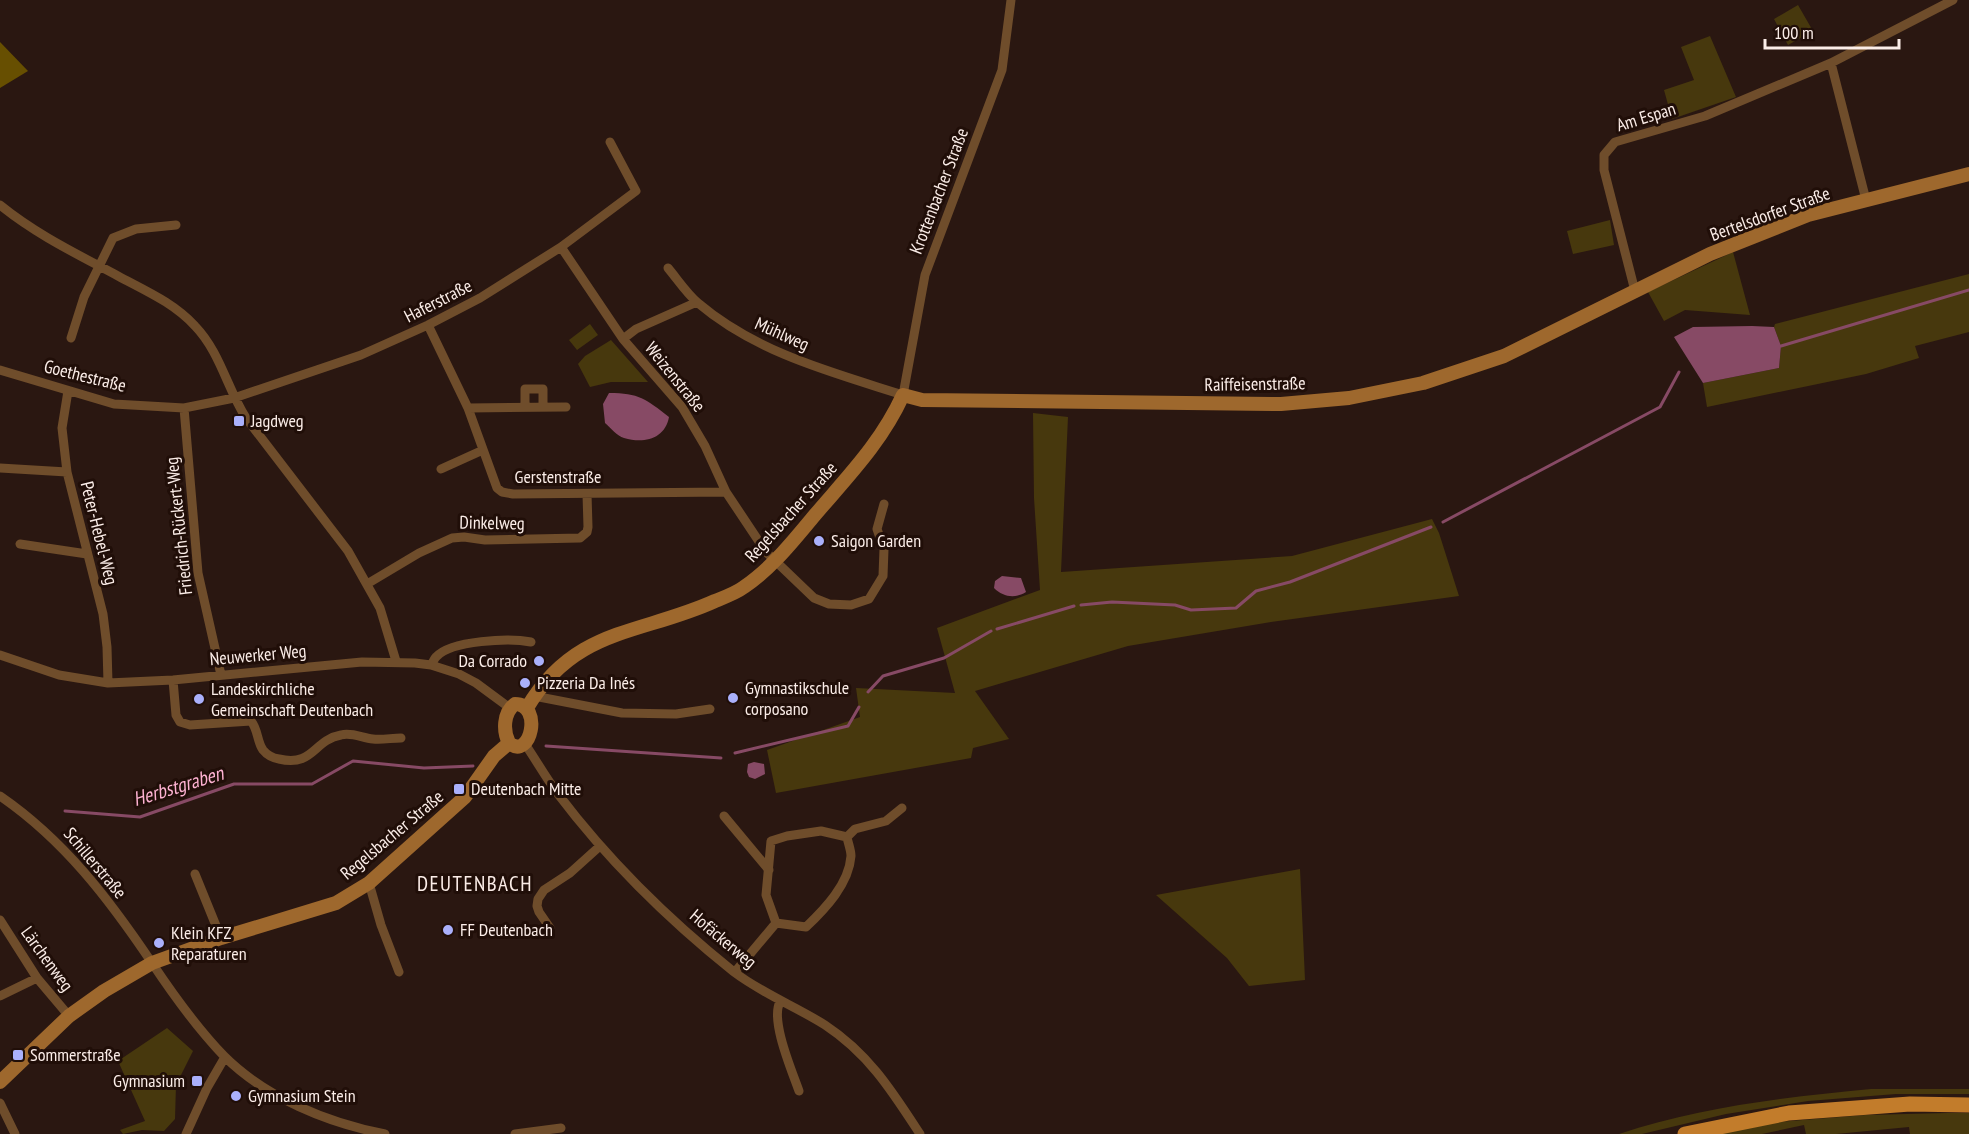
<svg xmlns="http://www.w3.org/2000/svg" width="1969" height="1134" font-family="'PT Sans Narrow',sans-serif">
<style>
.green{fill:#47380d}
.forest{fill:#674f01}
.water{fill:#874a65}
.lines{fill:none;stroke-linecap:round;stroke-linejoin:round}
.stream{stroke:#874a65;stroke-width:3}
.street{stroke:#6f4d2b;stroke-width:9}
.secondary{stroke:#9e682d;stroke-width:14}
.primary{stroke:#c27c2b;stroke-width:15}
.poi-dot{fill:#aab0fb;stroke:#200e08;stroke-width:2}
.labels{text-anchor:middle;stroke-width:6;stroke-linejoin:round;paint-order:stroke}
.street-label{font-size:18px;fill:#fbede8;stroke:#200e08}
.poi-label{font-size:18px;fill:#fbede8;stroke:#200e08;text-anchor:start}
.water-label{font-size:20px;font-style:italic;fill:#feb2d2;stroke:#200e08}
.quarter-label{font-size:21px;letter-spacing:1.5px;fill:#fbede8;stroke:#200e08}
</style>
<rect width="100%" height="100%" fill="#2a1711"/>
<path class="green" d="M1798,5L1813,31L1788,45L1774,19Z
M1710,36L1736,97L1672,119L1664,90L1694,80L1681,47Z
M1610,220L1614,245L1573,254L1567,231Z
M1733,252L1750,315L1685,310L1664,321L1648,292Z
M1969,274V332L1915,346L1919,358L1866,374L1707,407L1703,383L1779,368L1781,346L1774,327L1775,324Z
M590,324L598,335L577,350L569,340Z
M611,340L648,382H611L590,387L578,364L585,356Z
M1033,413L1068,417L1061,572L1292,556L1432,519L1439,533L1459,596L1271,622L1128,646L975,691L1009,739L973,748L971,758L776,793L767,750L860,717L856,688L955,693L937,628L1040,590L1034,498Z
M1300,869L1305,980L1249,986L1227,958L1156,895Z
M167,1028L193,1051L176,1085L175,1119L164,1131L142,1130L123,1134L120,1130L145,1121L118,1061Z
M1871,1089H1969V1094H1896L1808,1101L1726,1114L1642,1134H1619C1700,1107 1787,1097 1871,1089Z
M1947,1113H1969V1134H1910L1909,1127L1836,1134H1806L1804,1125L1762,1134H1715L1755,1124L1865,1115Z"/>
<path class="forest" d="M0,42L28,71L0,88Z"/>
<path class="water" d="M1752,326L1774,327L1781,346L1779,368L1703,383L1674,337L1693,327Z
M609,393C639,393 646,399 669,417C665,439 644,444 624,438C617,436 611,428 605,423L603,404Z
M1002,576L1021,578L1026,592C1015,599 1003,597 994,588L995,581Z
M754,762L764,764L765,774L755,779L749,777L747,772L748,764Z"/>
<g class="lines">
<path class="stream" d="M1781,346L1969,290
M1443,522L1660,407L1679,372
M1081,605L1112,602L1175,605L1191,610L1236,608L1256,591L1290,582L1431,527
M997,629L1074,606
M868,692L883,676L944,658L991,631
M546,746L721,758
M735,753L848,726L859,707
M65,811L140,817L234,784H312L353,761L424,768L473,766"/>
<path class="street" d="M1831,63L1866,200
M0,205C37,235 77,254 118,276C146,291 174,303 195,326C220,352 227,388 246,418L348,551L380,608L396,661
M561,247L623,339L682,407L705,446L726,492L766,552L814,598L829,604L851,605L869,599L883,576L884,549L877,529L884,504
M668,268C678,280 687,294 698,303C757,353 831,372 903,395L925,275L1002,70L1011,0
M1635,291L1604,170V155L1615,142L1705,116L1831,63L1953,0
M428,325L468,408L497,488L502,492L513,494L726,492
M71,338L84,297L113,238L136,229L176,225
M623,339L636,329L697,302
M0,370L114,404L184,408L234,398L361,355L428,325L480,298L561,247L636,191L610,142
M68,391L62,428L67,472L103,614L107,647L108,683
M525,407V389H543V407
M184,408L198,573L221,675
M468,408L566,407
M0,468L67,472
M441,469L483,450
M20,544L87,554
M367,584L419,553L452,538L464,537L485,540L580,538L587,532L588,527L587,494
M0,655L59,675L108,683L173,680L362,662L415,663L431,665L459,674L476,683L510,708
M431,665C433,662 434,659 436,657C451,640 510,638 531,642
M173,680L176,715L180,722L190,725L251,721C258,729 257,742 263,750C267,755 273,758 279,759C314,767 313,740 341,735C352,732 362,738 373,739C382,740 392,738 401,738
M534,696L622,713L676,714L710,709
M525,744C536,760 546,778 558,794C608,860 669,920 734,972C763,994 795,1006 825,1025C869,1054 892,1091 920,1134
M0,796C64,840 109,899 152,963C174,996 196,1027 224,1056C266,1098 328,1123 385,1134
M724,816L769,870
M821,831L847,837C848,843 851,850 851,856C849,884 825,909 806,927L776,923L766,895L771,841L787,836Z
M847,837L855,829L886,821L902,808
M195,874L221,938
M369,883L381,925L399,972
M0,920L37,978L69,1016
M550,928L539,912L537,906L538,899L544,890L570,873L600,846
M735,972L776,923
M0,996L37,978
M780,1002C770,1020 792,1071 799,1091
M0,1103L15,1134
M186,1134L207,1088L225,1057
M515,1134L561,1128"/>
<path class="secondary" d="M515,704C543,704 531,761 509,743C503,731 503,713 515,704Z
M527,708C575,627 640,635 715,601C725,597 736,593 744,587C772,568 793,541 814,516C848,476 881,443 903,395L922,400L1281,404L1349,398L1423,383L1504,356L1710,254L1808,215L1969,174
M0,1082L69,1016L104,991L152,963L221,938L336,903L369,883L465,797L494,756L509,743"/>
<path class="primary" d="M1685,1134L1789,1113L1910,1104L1969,1105"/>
</g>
<g class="poi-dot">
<rect x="233" y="415" width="12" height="12" rx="3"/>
<circle cx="819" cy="541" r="6"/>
<circle cx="539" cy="661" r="6"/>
<circle cx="525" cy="683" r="6"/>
<circle cx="733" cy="698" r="6"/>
<circle cx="199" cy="699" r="6"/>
<rect x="453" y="783" width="12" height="12" rx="3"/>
<circle cx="448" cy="930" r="6"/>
<circle cx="159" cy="943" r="6"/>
<rect x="12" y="1049" width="12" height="12" rx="3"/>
<rect x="191" y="1075" width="12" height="12" rx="3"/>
<circle cx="236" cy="1096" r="6"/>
</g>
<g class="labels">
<g class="street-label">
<text transform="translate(1646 117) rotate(-17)" y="6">Am Espan</text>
<text transform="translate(939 191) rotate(-69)" y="6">Krottenbacher Straße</text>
<text transform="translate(1770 214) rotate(-20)" y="6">Bertelsdorfer Straße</text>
<text transform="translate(438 301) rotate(-27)" y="6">Haferstraße</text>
<text transform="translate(782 334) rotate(24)" y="6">Mühlweg</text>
<text transform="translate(85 376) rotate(14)" y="6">Goethestraße</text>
<text transform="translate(675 377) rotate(51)" y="6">Weizenstraße</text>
<text transform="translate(1255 384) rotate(-1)" y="6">Raiffeisenstraße</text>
<text x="558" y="483">Gerstenstraße</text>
<text transform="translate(791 512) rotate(-48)" y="6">Regelsbacher Straße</text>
<text transform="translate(492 523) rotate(1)" y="6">Dinkelweg</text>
<text transform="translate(179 526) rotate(-96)" y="6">Friedrich-Rückert-Weg</text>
<text transform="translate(99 533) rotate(76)" y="6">Peter-Hebel-Weg</text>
<text transform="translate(258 655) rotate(-5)" y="6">Neuwerker Weg</text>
<text transform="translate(392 835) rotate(-40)" y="6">Regelsbacher Straße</text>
<text transform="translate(95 863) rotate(50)" y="6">Schillerstraße</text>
<text transform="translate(723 939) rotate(40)" y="6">Hofäckerweg</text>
<text transform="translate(47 959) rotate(54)" y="6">Lärchenweg</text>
</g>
<g class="poi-label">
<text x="251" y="427">Jagdweg</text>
<text x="831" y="547">Saigon Garden</text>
<text x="527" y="667" text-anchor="end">Da Corrado</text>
<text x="537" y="689">Pizzeria Da Inés</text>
<text x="745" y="694">Gymnastikschule<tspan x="745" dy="21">corposano</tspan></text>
<text x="211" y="695">Landeskirchliche<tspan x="211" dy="21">Gemeinschaft Deutenbach</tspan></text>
<text x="471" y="795">Deutenbach Mitte</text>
<text x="460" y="936">FF Deutenbach</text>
<text x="171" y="939">Klein KFZ<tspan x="171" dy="21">Reparaturen</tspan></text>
<text x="30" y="1061">Sommerstraße</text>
<text x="185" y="1087" text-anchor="end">Gymnasium</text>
<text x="248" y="1102">Gymnasium Stein</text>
</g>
<g class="water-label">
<text transform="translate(178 786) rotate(-17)" y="7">Herbstgraben</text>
</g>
<g class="quarter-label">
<text x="475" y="891">DEUTENBACH</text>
</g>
</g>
<path d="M1765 39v9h134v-9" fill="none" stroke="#fbede8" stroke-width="3"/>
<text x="1774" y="39" font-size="18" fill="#fbede8" stroke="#200e08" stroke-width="4.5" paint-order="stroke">100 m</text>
</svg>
